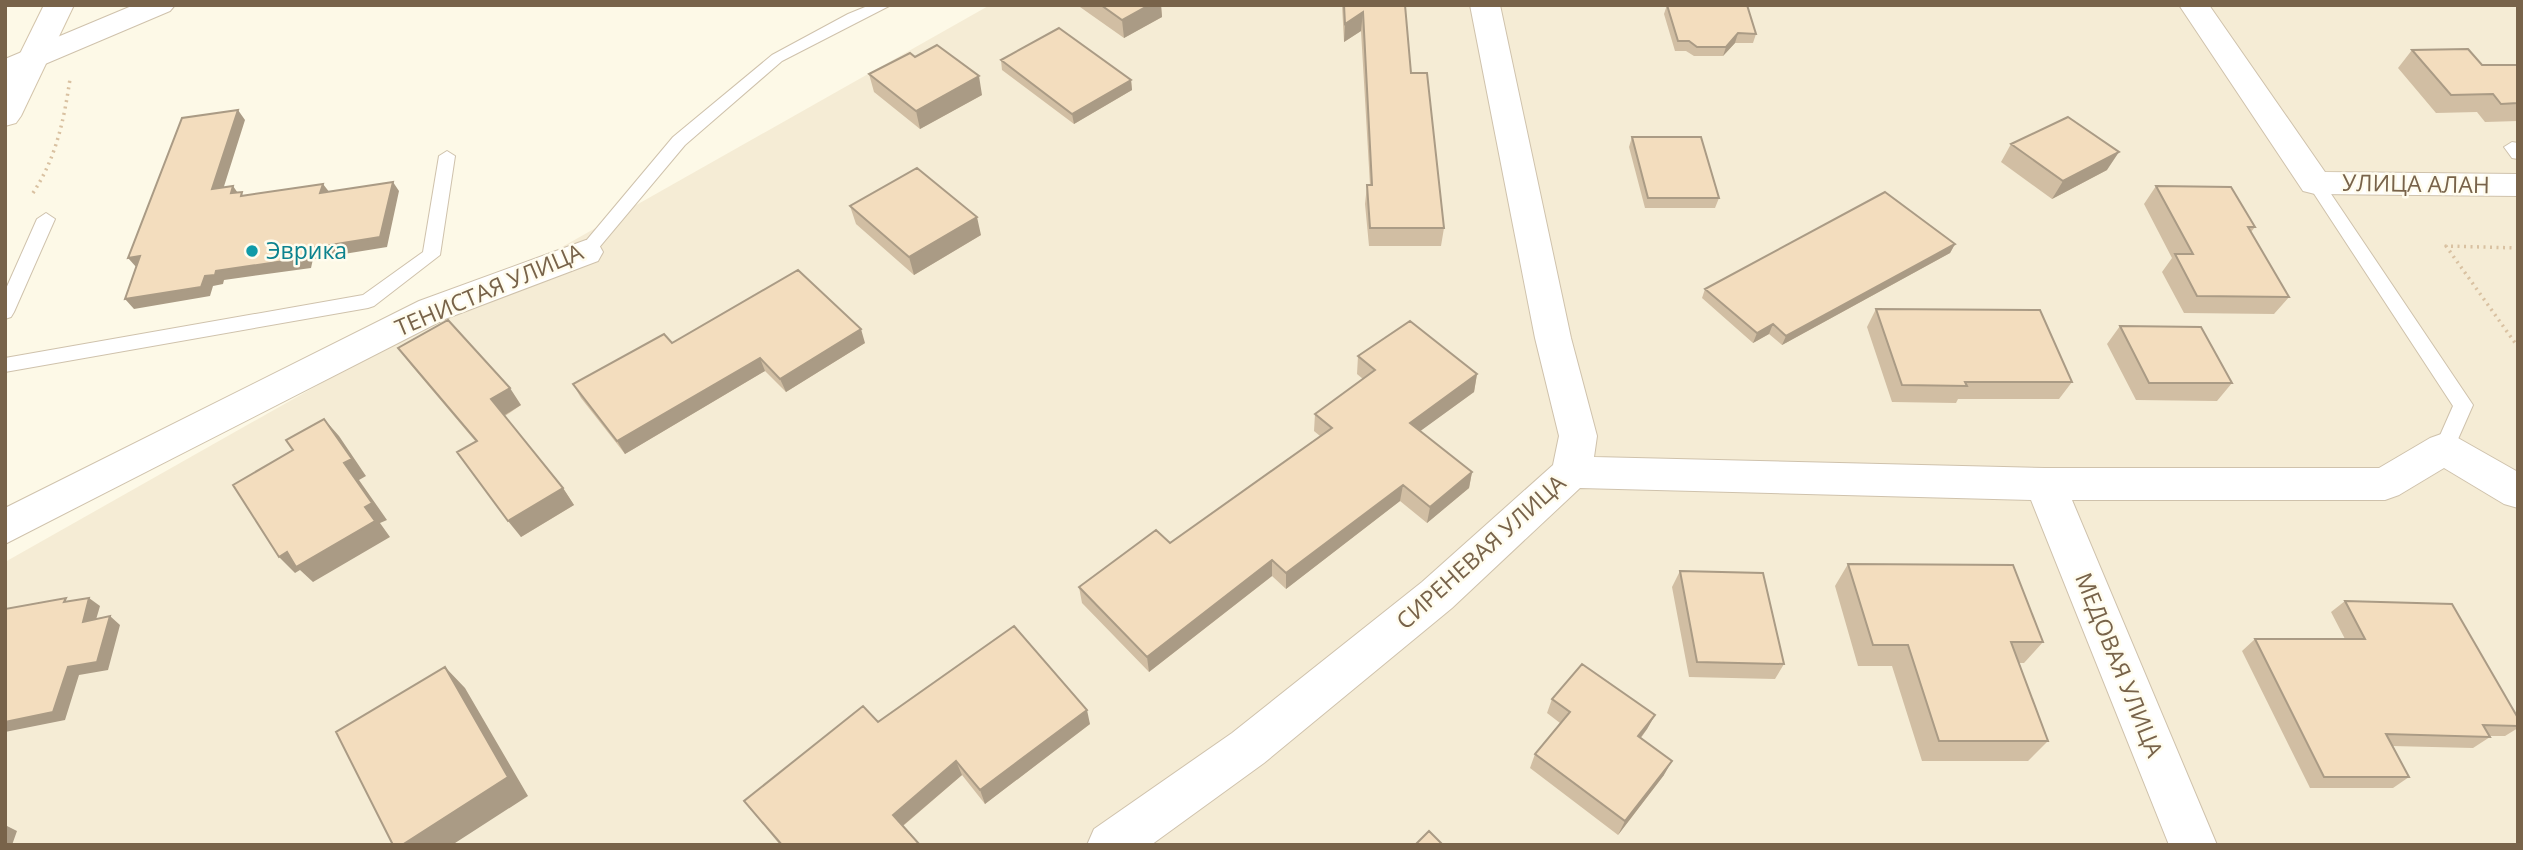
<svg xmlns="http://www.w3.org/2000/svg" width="2523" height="850" font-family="'Open Sans',sans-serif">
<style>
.residential{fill:#f5ecd5}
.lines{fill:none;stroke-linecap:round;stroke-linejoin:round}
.lane-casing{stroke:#cfc2ac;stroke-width:2}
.street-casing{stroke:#cfc2ac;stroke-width:2}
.secondary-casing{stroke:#d3c4aa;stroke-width:2}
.path{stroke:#d9c1a1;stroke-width:3.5;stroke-dasharray:2 4.5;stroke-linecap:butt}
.lane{fill:#fff;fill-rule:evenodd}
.street{fill:#fff;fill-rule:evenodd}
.secondary{fill:#fff;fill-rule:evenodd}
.wall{fill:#d1bea3}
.shaded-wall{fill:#aa9b85}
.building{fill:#f3ddbe;stroke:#aa9b85;stroke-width:2}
.culture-dot{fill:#0f9aa8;stroke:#fffcee;stroke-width:2.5}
.labels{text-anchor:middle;stroke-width:5;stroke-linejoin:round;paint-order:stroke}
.street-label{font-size:23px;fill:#78634a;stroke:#fffcee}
.culture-label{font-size:23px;fill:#0d838f;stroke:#fffcee;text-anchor:start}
</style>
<rect width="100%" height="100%" fill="#fdf9e7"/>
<path class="residential" d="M990,5H2518V845H5V562Z"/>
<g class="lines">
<defs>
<path id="lane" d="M870,5H891L782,61L685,145L592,256H580L577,252L580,248L673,137L772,55L848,14Z
M2512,142L2518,143V159L2512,158L2504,147Z
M447,151L455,156L440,255L374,306L368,308L5,372V358L363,295L423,252L439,156Z
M2315,177L2321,179L2473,405L2451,455L2444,457L2437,455L2434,449L2453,406L2307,183Z
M46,213L55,219L14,312L11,317L5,319V291L37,219Z"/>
<path id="street" d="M134,5H175L170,11L5,81V59Z
M1470,5H1500L1571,338L1597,436L1594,457L2045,468H2379L2430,438L2444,433L2458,438L2518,472V508L2504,504L2444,468L2399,495L2385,500H2072L2217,845H2169L2031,500L1580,488L1452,608L1264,763L1151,845H1087L1094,829L1232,733L1422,582L1553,465L1559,436L1535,338Z
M2179,5H2209L2325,172L2518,174V196L2315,194L2303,191Z
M586,240L598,243L603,252L598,261L445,319L5,544V508L419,301Z"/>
<path id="secondary" d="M44,5H74L21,116L16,123L5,126V84Z"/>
</defs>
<use href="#lane" class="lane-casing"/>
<use href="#street" class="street-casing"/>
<use href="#secondary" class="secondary-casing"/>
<path class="path" d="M33,193C56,158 64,120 70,79
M2518,248L2446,246L2518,347"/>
<use href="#lane" class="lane"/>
<use href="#street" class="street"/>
<use href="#secondary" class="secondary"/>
</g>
<path class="wall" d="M1080,5H1161L1162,17L1124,38L1080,7Z
M1342,5H1405L1411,73L1444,228L1441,246H1369L1365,204L1367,185H1370L1361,31L1344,42Z
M1667,5H1747L1756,34L1753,43H1735L1723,56H1694L1686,51H1675L1664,14Z
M2412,50L2482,65H2518V121L2485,122L2477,112L2436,113L2398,68Z
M915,57L982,95L920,129L874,92L869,74Z
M1001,60L1131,80L1132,90L1074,124L1002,70Z
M1632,137L1719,198L1715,208H1645L1629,147Z
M2011,144L2107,170L2052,199L2001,162Z
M2156,186L2255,227L2251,232L2289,297L2274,314L2184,313L2162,272L2172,258L2144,204Z
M850,206L981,235L914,275L856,224Z
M1955,244L1950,253L1782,345L1769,334L1753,343L1702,298L1705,289Z
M1876,309L2072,382L2059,399H1958L1956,403L1892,402L1867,327Z
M2120,326L2232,383L2217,401L2136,400L2107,344Z
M672,343H865L786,392L765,371L625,454L581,398L573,384Z
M398,348L521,405L505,416L563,488L574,505L521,537L476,442L411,365Z
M1358,356L1477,374L1474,392L1420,431L1472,472L1469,488L1427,523L1400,501L1286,589L1272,576L1149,672L1082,603L1079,587L1170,543L1320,436L1314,431L1315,414L1363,379L1357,374Z
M1848,564L2043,642L2024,663H2019L2048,741L2028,761H1922L1892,666H1858L1835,586Z
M1680,571L1784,664L1775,679L1689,677L1672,587Z
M2345,601L2518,718V728L2505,736H2489L2490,737L2473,748L2392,746L2409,777L2393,788H2310L2242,651L2255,639H2345L2331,612Z
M1552,699L1655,715L1647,729L1641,738L1664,775L1618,835L1530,768L1535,754L1560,723L1547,713Z
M878,722L1090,724L985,804L962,775L903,826L920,845H780L744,801Z"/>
<path class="shaded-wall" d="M1149,5H1161L1162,17L1124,38L1122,20Z
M1363,12L1361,31L1344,42L1345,24Z
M1738,33L1735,43L1723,56L1726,47Z
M979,76L982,95L920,129L916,111Z
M1131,80L1132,90L1074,124L1072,114Z
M238,110L245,120L220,199L212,189Z
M2119,152L2107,170L2052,199L2063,181Z
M393,182L399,191L387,247L313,259L311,268L224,280L223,284L213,286L210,296L134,309L125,299L216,271L306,249Z
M323,184L330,193H320Z
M233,186L240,196L231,193Z
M977,217L981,235L914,275L909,257Z
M1955,244L1950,253L1782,345L1786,336Z
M140,256L137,268L128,258Z
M1773,324L1769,334L1753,343L1757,333Z
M861,329L865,343L786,392L780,379Z
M760,358L765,371L625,454L617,441Z
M1477,374L1474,392L1408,440L1410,423Z
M510,388L521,405L503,416L491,399Z
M324,419L339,436L366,476L359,480L387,520L380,523L390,537L313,582L300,570L295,573L279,557L365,507Z
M1472,472L1469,488L1427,523L1430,507Z
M1403,485L1400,501L1286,589V573Z
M563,488L574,505L521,537L508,521Z
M1272,560V576L1149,672L1147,657Z
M89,598L100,606L93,630L83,622Z
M110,616L120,625L108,670L79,675L65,720L5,732V722L68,667Z
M445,667L465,688L528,796L452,845H402Z
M1087,710L1090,724L985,804L980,790Z
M1655,715L1647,729L1631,750L1638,736Z
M956,761L962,775L900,828L893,815Z
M1672,761L1664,775L1618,835L1625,821Z
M5,825L17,831L12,845H5Z"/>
<path class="building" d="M1101,5H1149L1122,20Z
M1344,5H1405L1411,73H1427L1444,228H1370L1367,185H1372L1363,12L1345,24Z
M1667,5H1747L1756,34L1738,33L1726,47H1697L1689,41H1678Z
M1059,28L1131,80L1072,114L1001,60Z
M937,45L979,76L916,111L869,74L910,53L915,57Z
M2468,49L2482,65H2518V103L2501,104L2493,94L2451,95L2412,50Z
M238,110L212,189L233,186L231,193L242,192L241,196L323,184L320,193L393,182L380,237L306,249L304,258L216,271L215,275L205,276L201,287L125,299L140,256L128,258L182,118Z
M2068,117L2119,152L2063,181L2011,144Z
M1632,137H1701L1719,198H1648Z
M917,168L977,217L909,257L850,206Z
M2156,186L2231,187L2255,227H2248L2289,297L2197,296L2175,254H2193Z
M1885,192L1955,244L1786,336L1773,324L1757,333L1705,289Z
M798,270L861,329L780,379L760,358L617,441L573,384L664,334L672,343Z
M1876,309L2040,310L2072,382H1965L1967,386L1902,385Z
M448,320L510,388L491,399L563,488L508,521L457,452L477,441L398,348Z
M1410,321L1477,374L1410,423L1472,472L1430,507L1403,485L1286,573L1272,560L1147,657L1079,587L1156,530L1170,543L1332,428L1315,414L1375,370L1358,356Z
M2120,326L2201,327L2232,383H2149Z
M324,419L352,459L344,463L372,503L365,507L375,521L296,567L287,552L279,557L233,485L293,450L286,440Z
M1848,564L2013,565L2043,642H2011L2048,741H1939L1908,645H1873Z
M1680,571L1763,573L1784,664L1697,662Z
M66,598L64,602L89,598L83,622L110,616L97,662L68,667L53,712L5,722V609Z
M2345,601L2452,604L2518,718V726L2483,725L2490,737L2386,734L2409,777H2324L2255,639H2365Z
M1014,626L1087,710L980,790L956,761L893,815L920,845H782L744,801L863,706L878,722Z
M1582,664L1655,715L1638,736L1672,761L1625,821L1535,754L1570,712L1552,699Z
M445,667L508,777L402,845H393L336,732Z
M1429,831L1443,845H1415Z"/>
<circle class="culture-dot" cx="252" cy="251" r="7"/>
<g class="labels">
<g class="street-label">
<text transform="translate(2416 184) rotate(1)" y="8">УЛИЦА АЛАН</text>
<text transform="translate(489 290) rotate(-23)" y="8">ТЕНИСТАЯ УЛИЦА</text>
<text transform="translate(1481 552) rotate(-42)" y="8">СИРЕНЕВАЯ УЛИЦА</text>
<text transform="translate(2119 665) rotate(68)" y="8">МЕДОВАЯ УЛИЦА</text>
</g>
<g class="culture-label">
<text x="266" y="259">Эврика</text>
</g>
</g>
<rect width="2523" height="850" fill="none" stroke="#78634a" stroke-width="14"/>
</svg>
